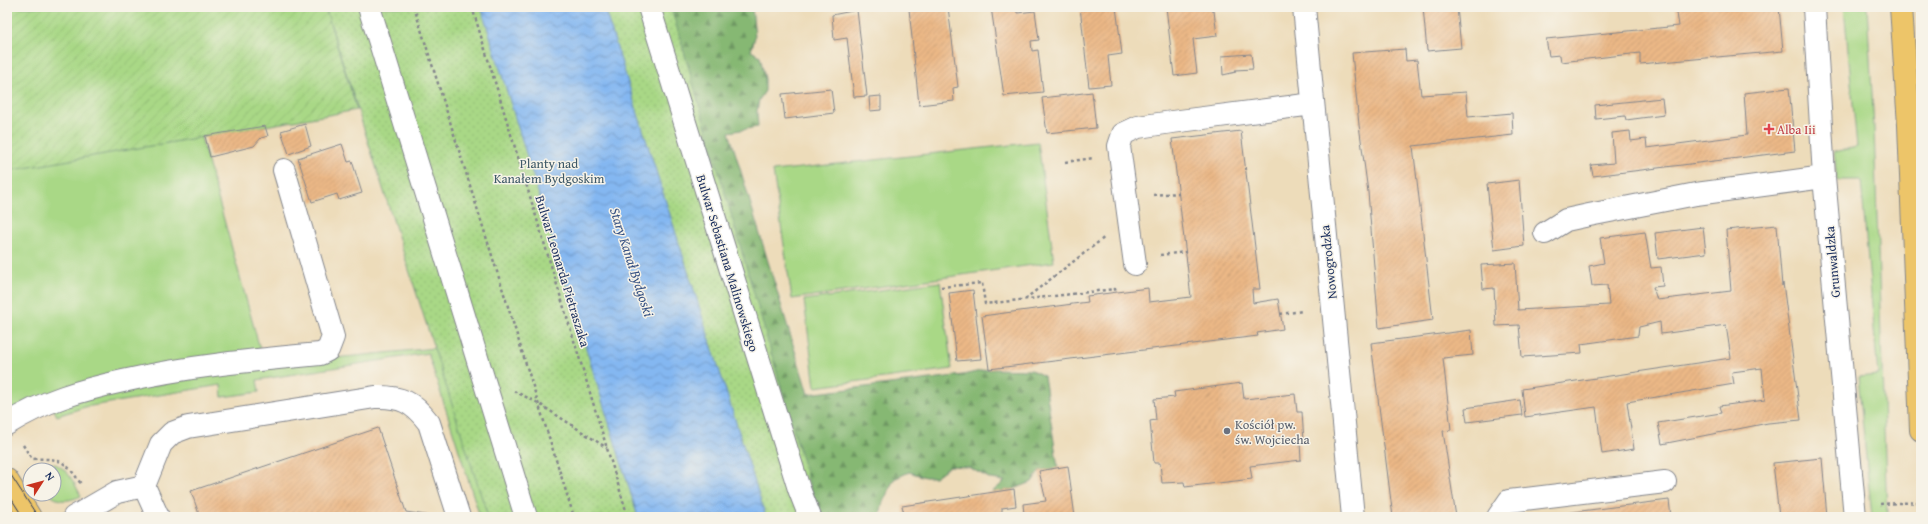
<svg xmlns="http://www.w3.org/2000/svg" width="1928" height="524" font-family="'Gentium Book Plus',serif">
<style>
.grass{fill:#a9d886;stroke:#628472}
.forest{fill:url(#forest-firs);stroke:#507468}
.park{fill:url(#park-dots);stroke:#628472}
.garden{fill:url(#garden-furrows);stroke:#628472}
.water{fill:url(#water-waves);stroke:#5073a8}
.building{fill:url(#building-hatch)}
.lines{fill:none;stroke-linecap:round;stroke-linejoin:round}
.minor-casing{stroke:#84868c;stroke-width:24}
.major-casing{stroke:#84868c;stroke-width:24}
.path{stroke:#84868c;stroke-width:2.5;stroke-dasharray:3 3;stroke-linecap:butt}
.minor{stroke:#fff;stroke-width:22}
.major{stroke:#edc569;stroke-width:22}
.tram{stroke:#1b2f5e;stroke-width:1}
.health-dot{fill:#e0444e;stroke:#f7f3e8;stroke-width:1.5}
.worship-dot{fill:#6b7280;stroke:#f7f3e8;stroke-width:1.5}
.labels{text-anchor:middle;stroke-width:3;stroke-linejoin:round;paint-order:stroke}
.health-label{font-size:13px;fill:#be3a42;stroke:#f7f3e8;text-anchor:start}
.park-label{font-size:13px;fill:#3e5968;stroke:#f7f3e8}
.street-label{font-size:13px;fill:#1b2f5e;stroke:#f7f3e8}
.worship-label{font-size:13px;fill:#5b616d;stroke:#f7f3e8;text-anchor:start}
.water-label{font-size:14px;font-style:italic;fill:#355183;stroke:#f7f3e8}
</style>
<defs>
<pattern id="forest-firs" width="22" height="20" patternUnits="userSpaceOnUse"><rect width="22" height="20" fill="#86b873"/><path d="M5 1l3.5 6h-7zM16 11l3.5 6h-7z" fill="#6d9662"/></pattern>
<pattern id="park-dots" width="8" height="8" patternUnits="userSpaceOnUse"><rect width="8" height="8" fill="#a9d886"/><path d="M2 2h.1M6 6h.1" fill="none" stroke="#91ba76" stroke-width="1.8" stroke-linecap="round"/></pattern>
<pattern id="garden-furrows" width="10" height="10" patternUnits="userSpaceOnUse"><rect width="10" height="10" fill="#a9d886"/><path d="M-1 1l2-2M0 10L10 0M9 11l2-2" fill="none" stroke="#91ba76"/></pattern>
<pattern id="water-waves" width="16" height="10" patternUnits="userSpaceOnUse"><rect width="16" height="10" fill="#84b7f1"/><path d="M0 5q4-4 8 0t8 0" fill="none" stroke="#6b95c6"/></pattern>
<pattern id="building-hatch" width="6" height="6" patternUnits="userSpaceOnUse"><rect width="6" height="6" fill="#ebb886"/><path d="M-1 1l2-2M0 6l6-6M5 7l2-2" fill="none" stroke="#c99e76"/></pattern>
</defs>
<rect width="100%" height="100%" fill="#f7f3e8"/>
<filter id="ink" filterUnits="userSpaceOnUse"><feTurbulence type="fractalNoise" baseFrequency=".025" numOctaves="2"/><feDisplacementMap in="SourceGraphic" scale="8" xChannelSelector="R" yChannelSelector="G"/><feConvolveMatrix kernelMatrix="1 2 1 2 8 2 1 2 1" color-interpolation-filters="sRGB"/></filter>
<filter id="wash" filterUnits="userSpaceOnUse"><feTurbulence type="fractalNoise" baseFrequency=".012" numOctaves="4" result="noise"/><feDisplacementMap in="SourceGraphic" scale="16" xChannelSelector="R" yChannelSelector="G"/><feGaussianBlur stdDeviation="0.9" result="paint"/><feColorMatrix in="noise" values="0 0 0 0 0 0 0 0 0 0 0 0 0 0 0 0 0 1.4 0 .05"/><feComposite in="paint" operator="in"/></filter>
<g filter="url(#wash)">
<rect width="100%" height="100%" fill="#eddcba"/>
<path class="grass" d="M325,7L522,517H480L428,353L257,380L259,392L222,397L221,385L85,407L57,416L54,410L74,400L264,365L435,348Z
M1844,7H1867L1874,128L1887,517H1872L1858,377L1878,375L1861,180H1837L1834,152L1857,147Z
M201,137L260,349L11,416L7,410V170Z
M1038,142L1054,262L792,299L773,171Z
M940,282L952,369L815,387L804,300Z
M46,463C65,462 73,481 81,496C70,501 59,503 49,494H54V470H33Z"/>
<path class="forest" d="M654,7H752L755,37L751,51L760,56L765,79V91L759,100L757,111L758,127L729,132L808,394L963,375L989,369L1031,370L1044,376L1058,468L1039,471L1032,482L1014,489L991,493L1005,481L991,479L968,467L950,466L935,477H925L909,472L894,479L883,502L879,517H816Z"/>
<path class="park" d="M325,7H671L811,490L821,517H488Z"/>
<path class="garden" d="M7,7H325L357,110L7,171Z"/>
<path class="water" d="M481,7H604L766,517H638Z"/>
<g id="blocks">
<path class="building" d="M924,7H948L958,87L953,88L954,101L919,105L909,9Z
M991,7H1016L1017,13L1035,11L1039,40L1031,41L1032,51L1038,50L1043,92L1004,96Z
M1080,7H1116L1122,54L1108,56L1111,85L1089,87Z
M1166,7H1211V11H1214L1217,36L1193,39L1197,73L1174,76Z
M1423,7H1457L1461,48L1427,51Z
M1676,7H1779L1783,51L1640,64V53L1561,62L1560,55L1549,56L1546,39L1679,26Z
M857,10L867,96L854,97L847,38L834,40L832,15Z
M1405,49L1406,61L1417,60L1421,95L1466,92L1468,117L1512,113L1513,135L1413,146L1433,320L1379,328L1368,192L1359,125L1352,53Z
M1251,54L1253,69L1235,70L1236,72L1223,75L1222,56Z
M1789,88L1795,151L1593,176L1591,165L1614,163L1612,133L1630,131L1631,141L1646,139L1647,148L1747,135L1744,93Z
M831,89L834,113L785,119L782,94Z
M1092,92L1096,128L1047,133L1042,98Z
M881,96V110L870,111L869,97Z
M1662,98L1664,115L1626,120L1625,116L1596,119L1595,105Z
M305,124L311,146L289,154L281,131Z
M265,126L268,136L261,138L254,146L210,157L205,136Z
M1241,131L1260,289H1252L1253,303L1278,299L1283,329L1257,333L1258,336L989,369L982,316L1088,302L1087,296L1148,288L1149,302L1191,297L1172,139Z
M342,144L348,162L352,161L362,193L339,200L337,194L312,202L298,158Z
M1519,180L1524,246L1494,250L1487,184Z
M1777,225L1782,286L1783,283L1801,420L1768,423L1662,444L1658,423L1721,413L1719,406L1765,400L1762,368L1732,372L1734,384L1627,402L1634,449L1602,454L1596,407L1525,417L1522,389L1731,358L1726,325L1661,334L1660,322L1639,327L1638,336L1581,344L1582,353L1522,357L1519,325L1496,326L1494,288L1483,289L1481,265L1515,263L1518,310L1609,305L1607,285L1592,286L1589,266L1604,263L1600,238L1645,232L1651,268L1661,267L1663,286L1653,287L1657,300L1731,291L1726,230Z
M1703,227L1706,253L1658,259L1655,233Z
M973,290L981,359L957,361L949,293Z
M1471,330L1473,355L1443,358L1451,430L1443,431L1456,517H1393L1371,343Z
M1242,383L1244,399L1295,394L1297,412H1302L1304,442H1300L1301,460L1250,466L1252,479L1185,487L1184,482L1162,483L1160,463H1154L1150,421L1156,420L1154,399L1175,397L1174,392Z
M1520,400L1522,415L1467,422L1465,408Z
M378,428L406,512L438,517H200L191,491Z
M1822,458L1827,517H1779L1773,463Z
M1068,466L1075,517H1014V515L1024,514L1023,504L1046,501L1039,471Z
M1014,489L1016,506L1002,508V513L980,517H963L961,515L958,517H905L902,506Z
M1669,500L1671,517H1541V516Z"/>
</g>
</g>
<g filter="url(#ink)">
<use href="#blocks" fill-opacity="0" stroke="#84868c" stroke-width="1"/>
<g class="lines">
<defs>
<path id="minor" d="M369,7L526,517
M649,7L799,489L810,517
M1304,7L1353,517
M1814,7L1824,177L1855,517
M1545,233L1566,220L1589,215L1696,194L1824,177
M1135,264L1119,146L1123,134L1138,127L1172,122L1313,104
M7,424C43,401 81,390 123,381C188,366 254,360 320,354L328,350L333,337L331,330L284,170
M74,517L117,492L144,486
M158,517L144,486L161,444L172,433L188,427L375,397C401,396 413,402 429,423L459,517
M1498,517L1509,501L1665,482"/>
<path id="major" d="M1901,7L1909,125L1921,430
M7,480L30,517"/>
</defs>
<use href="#minor" class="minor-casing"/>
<use href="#major" class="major-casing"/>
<path class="path" d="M414,7L574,517
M472,7L628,517
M1065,162L1094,158
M1153,195L1179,193
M1160,255L1186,252
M941,287L982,283L985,304L1115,289L1116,292
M1025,299L1105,237
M1280,314L1303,311
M514,391L538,403L607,448
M23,445L32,459C60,458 65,460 81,484
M1880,504L1921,502"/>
<use href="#minor" class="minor"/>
<use href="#major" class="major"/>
<path class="tram" d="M7,469L38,517
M7,492L23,517"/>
</g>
</g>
<path class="health-dot" d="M1767 123h4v4h4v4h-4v4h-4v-4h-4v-4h4z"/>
<circle class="worship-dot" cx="1227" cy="431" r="4"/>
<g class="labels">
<g class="health-label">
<text x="1777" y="134">Alba Iii</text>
</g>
<g class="park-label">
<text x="549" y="168">Planty nad<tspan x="549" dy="15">Kanałem Bydgoskim</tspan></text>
</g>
<g class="street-label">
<text transform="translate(1328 262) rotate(-96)" y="5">Nowogrodzka</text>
<text transform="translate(1832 262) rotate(-95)" y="5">Grunwaldzka</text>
<text transform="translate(728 263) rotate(73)" y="5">Bulwar Sebastiana Malinowskiego</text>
<text transform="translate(563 271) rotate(73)" y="5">Bulwar Leonarda Pietraszaka</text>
</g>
<g class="worship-label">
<text x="1235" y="429">Kościół pw.<tspan x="1235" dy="15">św. Wojciecha</tspan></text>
</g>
<g class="water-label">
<text transform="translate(632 262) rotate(72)" y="5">Stary Kanał Bydgoski</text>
</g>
</g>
<rect width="1928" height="524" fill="none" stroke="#f7f3e8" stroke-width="24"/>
<g transform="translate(42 482) rotate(54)"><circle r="19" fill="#f7f3e8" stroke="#9fa5b1"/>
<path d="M0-3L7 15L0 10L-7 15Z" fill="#c8321e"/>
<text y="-6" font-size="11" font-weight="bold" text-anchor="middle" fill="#1b2f5e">N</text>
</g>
</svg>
